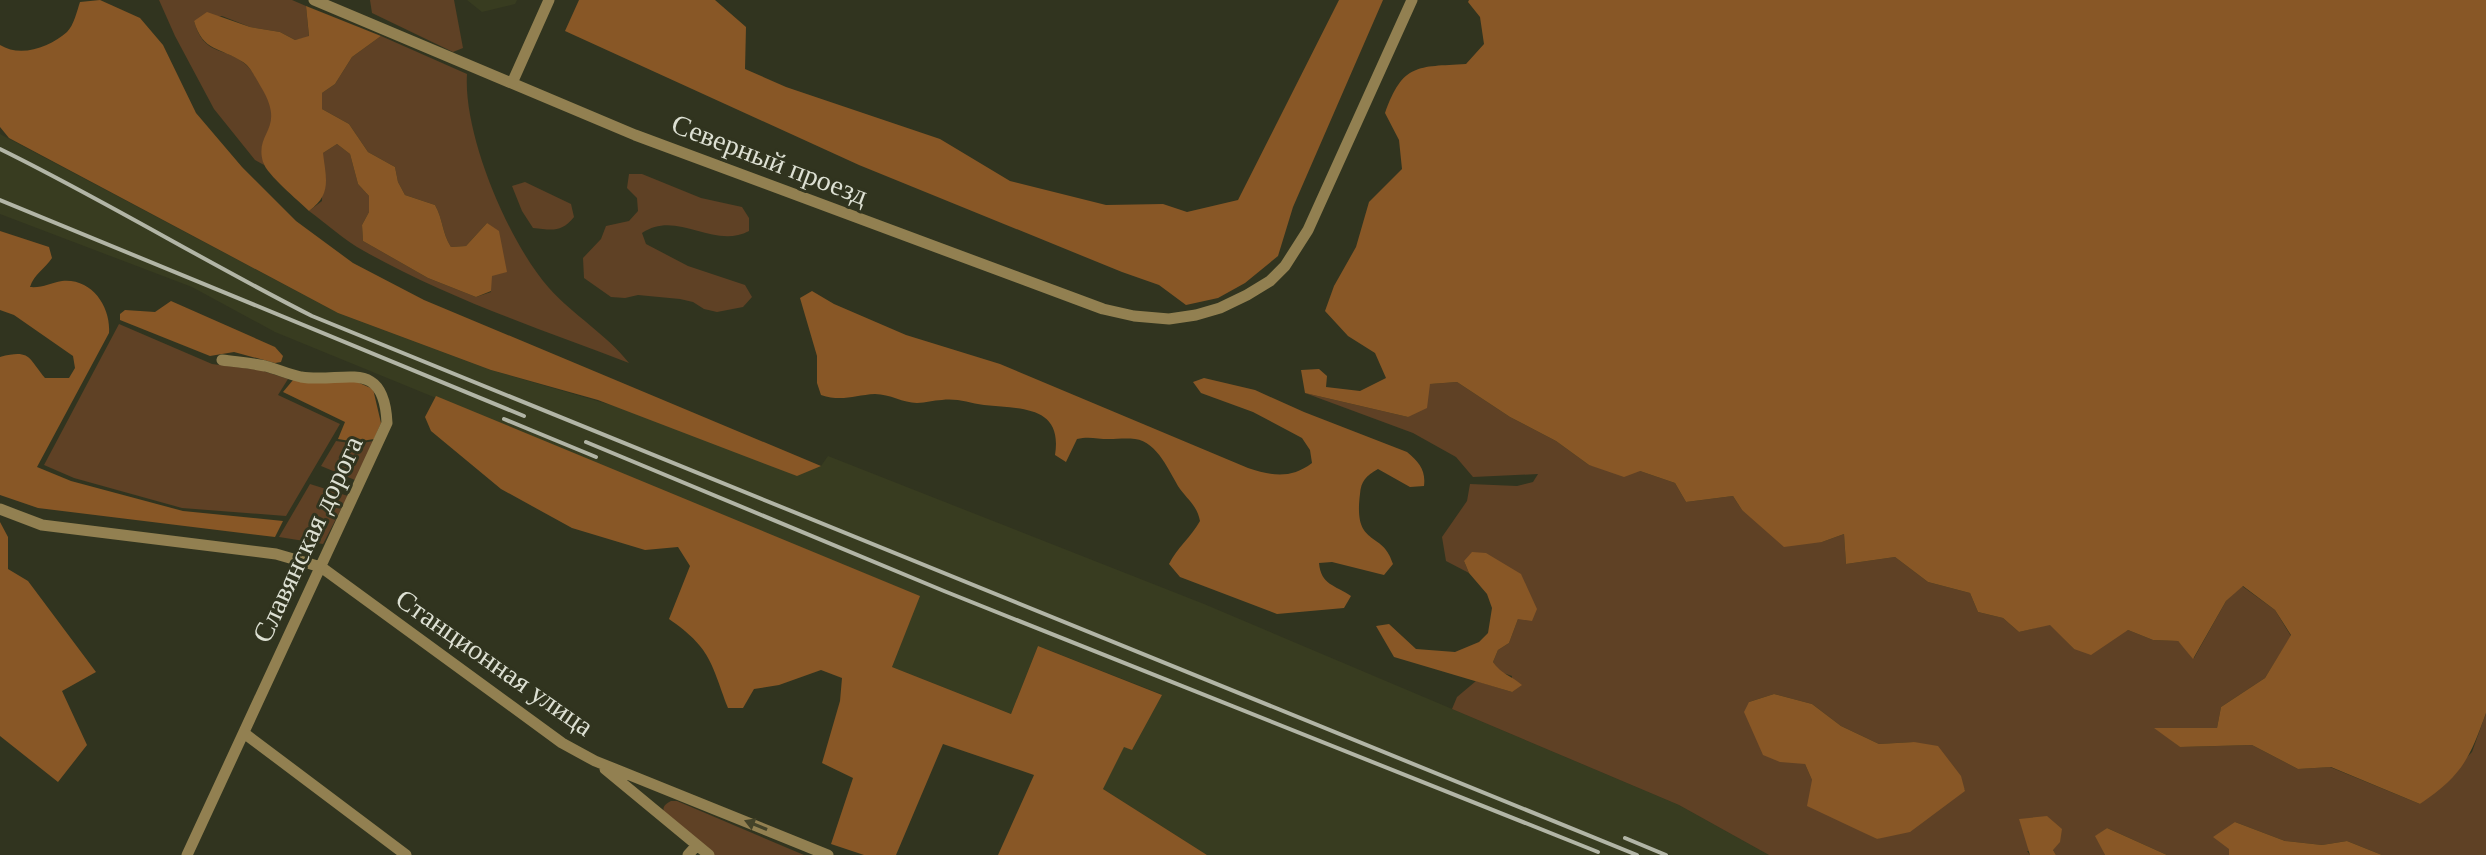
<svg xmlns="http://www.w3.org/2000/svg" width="2486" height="855" font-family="Georgia,serif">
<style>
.built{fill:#383c20}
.green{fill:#5f4125;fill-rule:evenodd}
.forest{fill:#885726}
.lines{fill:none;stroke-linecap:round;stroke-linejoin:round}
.street{stroke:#928051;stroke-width:11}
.rail{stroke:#b2b5a6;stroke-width:4}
.oneway{fill:#444329}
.labels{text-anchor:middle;stroke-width:6;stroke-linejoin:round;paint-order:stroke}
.street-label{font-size:28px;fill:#dde0d3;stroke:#31341f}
</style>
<rect width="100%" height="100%" fill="#31341f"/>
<path class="built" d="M467,0H517L515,4L482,12Z
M0,134L338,313L491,370L821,466L828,456L1204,604L1679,805L1769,855H1207L1103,789L1124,746L1132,750L1161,694L1038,646L1011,714L892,667L919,596L275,332L192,287L0,214Z"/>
<path class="green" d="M159,0H292L306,6L309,37L295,40L280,32L250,27L222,16L194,21C204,56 222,46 244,63C254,71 268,93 272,105C278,125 259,140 264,165L255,160L214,109L175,36Z
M370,0H454L463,48L453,52L372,13Z
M381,36L467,74C463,135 509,243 549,288C573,315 606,334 629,363C540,329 447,298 364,251C344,240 327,224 309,211L322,201L323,153L337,144L350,154L358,184L369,196V212L362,225L363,241L428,278L476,297L491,292L487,223L466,246L451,247C442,233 443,219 435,205L405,195L398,182L395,167L368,152L349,124L322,109V93L335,84L352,57Z
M629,174H642L701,198L742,207L749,218V231C713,250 677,209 642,233L646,244L688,266L745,285L752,297L743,307L717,312L704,309L693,302L680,299L638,295L625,298L611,297L584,278L583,258L601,239L606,226L629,221L638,211L637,198L627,188Z
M525,182L571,204L574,217C561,233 552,230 533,228L522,211L512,186Z
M119,324L212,364L260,370L288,379L278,395L340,424L286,516L182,508L74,478L44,465Z
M1457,382L1510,417L1556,441L1589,465L1640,471L1675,483L1686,502L1733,496L1742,510L1822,542L1844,534L1846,564L1895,557L1928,582L1970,593L1978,612L2003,618L2019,632L2050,624L2074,649L2128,630L2153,640L2178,641L2194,658L2226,601L2242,586L2275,610L2291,636L2265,678L2221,707L2217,728H2156L2180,747L2252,745L2298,769L2330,767L2420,804L2472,752L2486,713V855H2382L2347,841L2322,845L2285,841L2235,822L2229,855H2167L2107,828L2096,836L2105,855H2056L2053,850L2027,851L2030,855H1769L1679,805L1452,709L1457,697L1476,681L1512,692V676L1500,672L1493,662L1498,650L1509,643L1518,619L1464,561L1469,573L1446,561L1442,537L1467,501L1470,484L1517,486L1533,482L1538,474L1473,477L1456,457L1413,433L1305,393L1408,417L1430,384ZM1774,694L1812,704L1841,726L1879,744L1914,742L1965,790L1937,811L1877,839L1854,827L1812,780L1805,764L1749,702Z
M336,441L356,444L374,441L355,480L321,466Z
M310,484L348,496L323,544L279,537Z
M671,801H677L804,855H714L665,816C662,808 663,805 671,801Z"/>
<path class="forest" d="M100,0L140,18L163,45L196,113L242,167L296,221L353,263L424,300L821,466L797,476L598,400L491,370L338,313L9,138L0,127V45C21,58 50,47 67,32C74,25 77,11 80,2Z
M579,0H715L746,27L745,69L786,87L940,139L1010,181L1106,205L1163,204L1187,212L1238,200L1339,0H1383L1293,207L1278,256L1245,283L1218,298L1186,305L1159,285L1122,272L859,165L565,31Z
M1469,0H2486V713C2469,760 2462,775 2420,804L2331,767L2298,769L2252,745L2180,747L2154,728H2217L2221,707L2265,678L2291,635L2275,610L2243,586L2226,601L2193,659L2178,641L2153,640L2128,630L2091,655L2074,649L2050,625L2019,632L2003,618L1978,612L1970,593L1928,582L1895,557L1846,564L1844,534L1822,542L1784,547L1742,510L1733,496L1686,502L1675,483L1640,471L1624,477L1589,465L1556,441L1510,417L1457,382L1430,384L1427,408L1408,417L1305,393L1301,370L1319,369L1327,376L1326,387L1360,391L1386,378L1375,353L1348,336L1325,311L1334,286L1356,247L1369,202L1402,169L1399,140L1385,113C1403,63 1417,67 1466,64L1484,44L1480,17L1468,2Z
M306,6L381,36L352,57L335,84L322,93V109L349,124L368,152L395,167L398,182L405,195L435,205C443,219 442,233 451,247L466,246L487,223L499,231L507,272L492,276L491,291L476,297L428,278L363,241L362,225L369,212V196L358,184L350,154L337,144L323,153C326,179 332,194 309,211C298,200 267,175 263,162C254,131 287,130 261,87C256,79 251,67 243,62C220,47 203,52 194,21L207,12L250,27L280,32L295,40L309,36Z
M0,231L49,247L52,258C45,269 34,274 30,287C43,288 50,283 62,281C92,278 111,307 109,333L37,467L71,481L183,511L283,521L275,537L38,508L0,495V357C31,349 28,358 45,378H69L75,368L73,356L14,315L0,310Z
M812,291L834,304L906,335L1000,364L1248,468C1272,476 1291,479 1312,463L1310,450L1302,438L1253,412L1201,393L1193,382L1204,378L1255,390L1304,412L1407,452C1419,462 1426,470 1424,486L1410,487L1378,469C1366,476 1361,481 1360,494C1353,549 1383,529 1393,564L1384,575L1332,562L1319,563C1321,585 1335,585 1351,596L1344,608L1277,614L1180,577L1169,564C1177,548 1191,537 1200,521C1197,506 1189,501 1180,489C1169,472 1158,442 1135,439C1126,438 1117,439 1109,439C1097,439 1089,436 1077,439L1066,462L1055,455C1063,405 1020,409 984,405C969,403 957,398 942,400C933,400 926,403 917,403C903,403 890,394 875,394C855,395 842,402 821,395L817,383V356L800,298Z
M171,301L275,347L283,356L281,362L275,363L234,352L210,356L120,320V314L125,310L155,312Z
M293,380L357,382L373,389L381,423L374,439L356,442L338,439L345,422L283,392Z
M436,396L920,596L892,667L1011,714L1038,646L1162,695L1132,750L1124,747L1103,789L1207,855H998L1034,775L943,744L896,855H864L831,844L853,778L822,763L840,701L842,678L821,670L779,685L754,689L743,708H728C711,663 711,648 669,619L690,566L678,547L645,550L572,528L501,489L431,431L425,417Z
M0,522L8,537V569L28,581L96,672L62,691L87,745L58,782L0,736Z
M1472,552L1486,553L1521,574L1537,609L1532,621L1518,619L1509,643L1498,650L1493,662C1501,674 1512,676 1522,685L1512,692L1394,657L1376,626L1389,624L1416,649L1455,652L1479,642L1488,633L1492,608L1487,594L1469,573L1464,561Z
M1774,694L1812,704L1841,726L1879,744L1914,742L1938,746L1961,776L1965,791L1910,832L1877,839L1807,806L1812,780L1805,764L1780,762L1763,755L1744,712L1749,702Z
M2047,816L2062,829L2060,842L2053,850L2056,855H2030L2019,819Z
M2235,822L2285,841L2322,845L2347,841L2382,855H2229V849L2213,837Z
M2107,828L2167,855H2105L2095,836Z"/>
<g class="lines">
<path class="street" d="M314,0L635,135L1103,309L1134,316L1169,319L1196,315L1220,308L1247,295L1270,281L1285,266L1308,230L1412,0
M512,83L549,0
M0,509L42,525L276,554L321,567L562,743L595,761L828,855
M244,733L406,855
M605,769L709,855
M187,855L387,423C384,356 343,384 301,377C288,374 277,369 265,366C251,363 236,362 222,360
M688,855L697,845"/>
<path class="rail" d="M0,149C106,201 207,263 312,316L1637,855
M0,200L524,416
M504,419L596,457
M586,442L944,591L1598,852
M1625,838L1666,855"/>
</g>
<defs><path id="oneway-solid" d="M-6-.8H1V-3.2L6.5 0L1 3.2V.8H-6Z" transform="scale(2)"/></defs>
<use class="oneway" href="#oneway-solid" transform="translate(756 825) rotate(-158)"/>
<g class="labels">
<g class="street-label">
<text transform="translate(770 159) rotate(21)" y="10">Северный проезд</text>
<text transform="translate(307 539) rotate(-65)" y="10">Славянская дорога</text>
<text transform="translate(495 662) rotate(35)" y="10">Станционная улица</text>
</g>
</g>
</svg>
